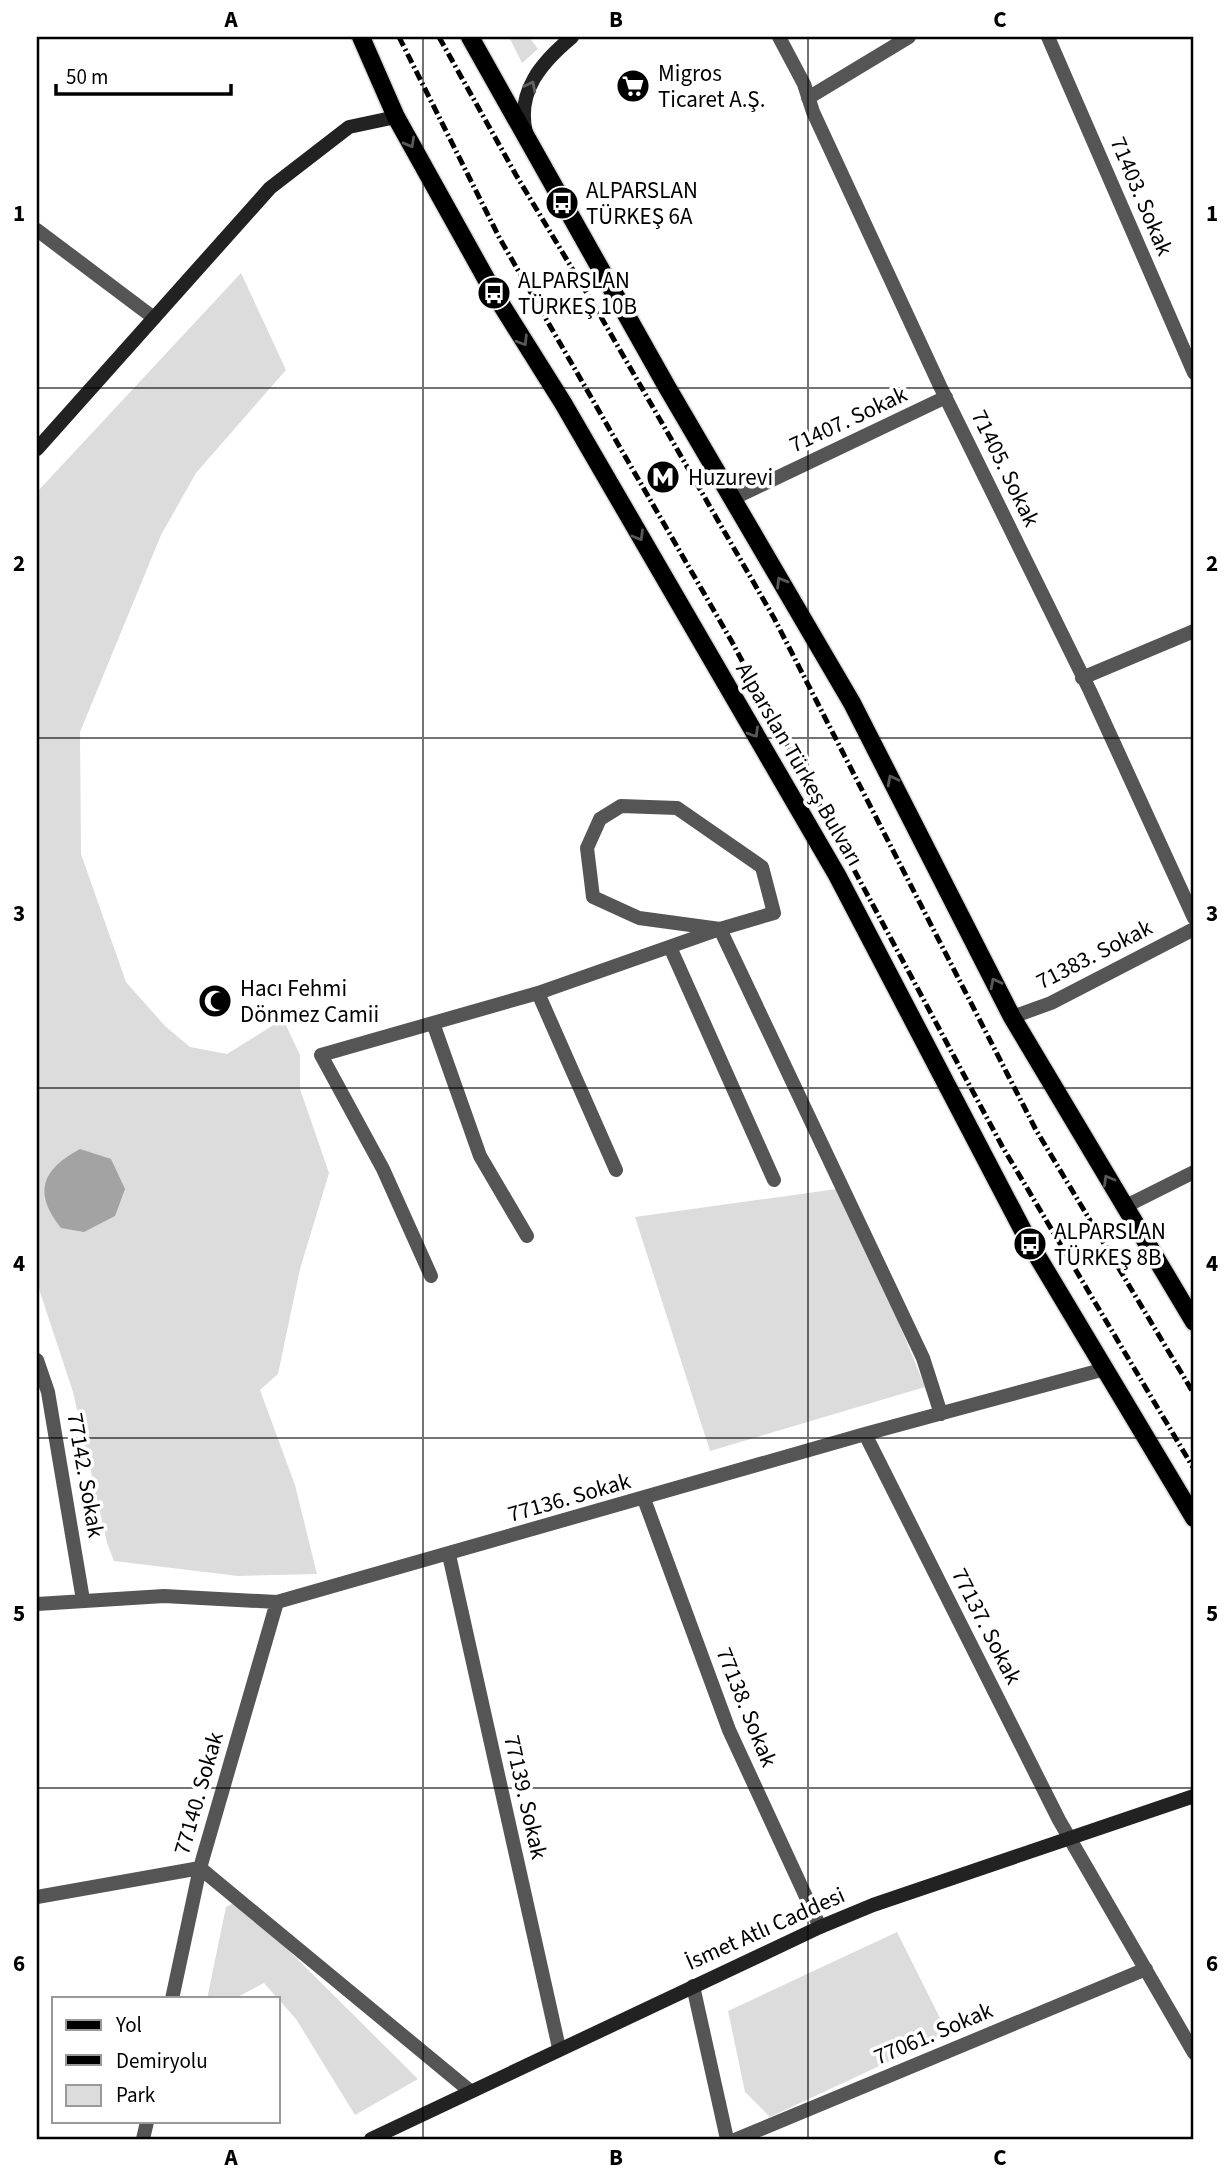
<svg xmlns="http://www.w3.org/2000/svg" width="1231" height="2176" font-family="'Source Sans 3',sans-serif">
<style>
.green{fill:#dcdcdc}
.water{fill:#a3a3a3}
.lines{fill:none;stroke-linecap:round;stroke-linejoin:round}
.primary-casing{stroke:#dbdbdb;stroke-width:21}
.minor{stroke:#555;stroke-width:14}
.secondary{stroke:#222;stroke-width:14}
.primary{stroke:#000;stroke-width:18}
.rail{stroke:#000;stroke-width:5;stroke-dasharray:10 3.5 2 3.5;stroke-linecap:butt}
.oneway{stroke:#646464}
.oneway2{stroke:#595959}
.grid{fill:none;stroke:#000;stroke-width:2;stroke-opacity:0.55}
.labels{text-anchor:middle;stroke-width:7;stroke-linejoin:round;paint-order:stroke}
.poi-label{font-size:23px;fill:#000;stroke:#fff;text-anchor:start}
.street-label{font-size:23px;fill:#000;stroke:#fff}
.neatline{fill:none;stroke:#000;stroke-width:2.5}
.grid-label{font-size:23px;text-anchor:middle;font-weight:bold;fill:#000}
</style>
<rect width="100%" height="100%" fill="#fff"/>
<path class="green" d="M509,37H529L538,49L522,63Z
M241,273L286,370L196,473L161,535L80,732L81,854L126,982L165,1026L190,1047L227,1054L283,1019L300,1055V1089L329,1173L300,1269L278,1374L260,1390L295,1485L317,1574L238,1576L114,1561L107,1543L73,1392L37,1283V492Z
M844,1188L925,1387L710,1451L635,1217Z
M234,1903L243,1905L418,2079L355,2115L296,2019L264,1983L234,1999H207L226,1907Z
M897,1932L948,2034L770,2117L745,2092L728,2011Z"/>
<path class="water" d="M80,1149L111,1159L125,1189L115,1216L84,1232L61,1228C33,1193 41,1170 80,1149Z"/>
<g class="lines">
<defs>
<path id="primary" d="M361,37L396,117L494,293L563,403L837,875L1030,1244L1194,1518
M470,37L667,387L852,703L1012,1017L1194,1322"/>
</defs>
<use href="#primary" class="primary-casing"/>
<path class="minor" d="M779,37L804,84L813,112L940,386L1090,691L1194,918
M1048,37L1194,373
M808,98L909,37
M37,230L154,318
M732,499L946,397
M1082,678L1194,631
M670,947L774,1180
M538,993L616,1170
M1012,1017L1051,1003L1194,929
M433,1023L480,1156L527,1236
M1124,1207L1194,1172
M431,1276L383,1169L321,1055L538,993L720,929L774,913L762,867L677,808L621,806L600,819L587,848L593,897L639,918L720,929L923,1358L941,1414
M37,1360L48,1392L83,1600
M865,1434L1059,1820L1194,2053
M644,1499L729,1730L820,1927
M449,1555L559,2048
M37,1604L164,1596L277,1602L865,1434L1105,1369
M200,1868L470,2091
M37,1897L200,1868
M693,1986L727,2139
M172,1999L200,1868L277,1602
M143,2139L147,2122
M737,2139L1146,1969"/>
<path class="secondary" d="M526,133C516,91 542,62 572,37
M37,449L270,188L349,127L396,117
M371,2139L820,1927L873,1905L1194,1796"/>
<use href="#primary" class="primary"/>
<path class="rail" d="M399,37L500,239L732,642L1002,1146L1194,1469
M439,37L516,175L597,310L774,618L1036,1130L1194,1394"/>
</g>
<defs><path id="oneway-chevron" d="M-2-3.5L2.5 0L-2 3.5" fill="none" stroke-width="1.6" stroke-linecap="round" stroke-linejoin="round" transform="scale(1.75)"/></defs>
<use class="oneway" href="#oneway-chevron" transform="translate(531 86) rotate(-63)"/>
<g class="oneway2">
<use href="#oneway-chevron" transform="translate(410 143) rotate(61)"/>
<use href="#oneway-chevron" transform="translate(523 341) rotate(58)"/>
<use href="#oneway-chevron" transform="translate(639 536) rotate(60)"/>
<use href="#oneway-chevron" transform="translate(781 582) rotate(-121)"/>
<use href="#oneway-chevron" transform="translate(754 733) rotate(60)"/>
<use href="#oneway-chevron" transform="translate(892 780) rotate(-117)"/>
<use href="#oneway-chevron" transform="translate(995 983) rotate(-117)"/>
<use href="#oneway-chevron" transform="translate(1108 1180) rotate(-120)"/>
</g>
<path class="grid" d="M423,37V2139M808,37V2139M37,388H1194M37,738H1194M37,1088H1194M37,1438H1194M37,1788H1194"/>
<defs>
<symbol id="supermarket-disc" viewBox="-11 -11 22 22"><circle r="9.5" fill="#000" stroke="#fff"/><path d="M-6-5.5h2.5l.6 2H6L4.5 2H-2.5L-4.4-4H-6ZM-1.5 3.2a1.3 1.3 0 1 0 .1 0ZM3 3.2a1.3 1.3 0 1 0 .1 0Z" fill="#fff"/></symbol>
<symbol id="bus-disc" viewBox="-11 -11 22 22"><circle r="9.5" fill="#000" stroke="#fff"/><path d="M-5-6H5V4H4V6H2V4H-2V6H-4V4H-5ZM-3.5-4V0h7V-4ZM-3.5 1.2v1.5H-2V1.2ZM2 1.2v1.5H3.5V1.2Z" fill="#fff"/></symbol>
<symbol id="metro-disc" viewBox="-11 -11 22 22"><circle r="9.5" fill="#000" stroke="#fff"/><path d="M-5.5 5V-5H-3L0 0L3-5H5.5V5H3V-.5L0 4L-3-.5V5Z" fill="#fff"/></symbol>
<symbol id="mosque-disc" viewBox="-11 -11 22 22"><circle r="9.5" fill="#000" stroke="#fff"/><path d="M3.5-4.9A6 6 0 1 0 3.5 4.9A5 5 0 1 1 3.5-4.9Z" fill="#fff"/></symbol>
</defs>
<g fill-rule="evenodd">
<use href="#supermarket-disc" x="614" y="67" width="38" height="38"/>
<use href="#bus-disc" x="543" y="184" width="38" height="38"/>
<use href="#bus-disc" x="475" y="274" width="38" height="38"/>
<use href="#metro-disc" x="644" y="458" width="38" height="38"/>
<use href="#mosque-disc" x="196" y="982" width="38" height="38"/>
<use href="#bus-disc" x="1011" y="1225" width="38" height="38"/>
</g>
<g class="labels">
<g class="poi-label">
<text x="658" y="81">Migros<tspan x="658" dy="26">Ticaret A.Ş.</tspan></text>
<text x="586" y="198">ALPARSLAN<tspan x="586" dy="26">TÜRKEŞ 6A</tspan></text>
<text x="518" y="288">ALPARSLAN<tspan x="518" dy="26">TÜRKEŞ 10B</tspan></text>
<text x="688" y="485">Huzurevi</text>
<text x="240" y="996">Hacı Fehmi<tspan x="240" dy="26">Dönmez Camii</tspan></text>
<text x="1054" y="1239">ALPARSLAN<tspan x="1054" dy="26">TÜRKEŞ 8B</tspan></text>
</g>
<g class="street-label">
<text transform="translate(1142 196) rotate(67)" y="8">71403. Sokak</text>
<text transform="translate(848 419) rotate(-25)" y="8">71407. Sokak</text>
<text transform="translate(1006 468) rotate(64)" y="8">71405. Sokak</text>
<text transform="translate(800 764) rotate(60)" y="8">Alparslan Türkeş Bulvarı</text>
<text transform="translate(1094 954) rotate(-27)" y="8">71383. Sokak</text>
<text transform="translate(86 1475) rotate(80)" y="8">77142. Sokak</text>
<text transform="translate(569 1497) rotate(-16)" y="8">77136. Sokak</text>
<text transform="translate(987 1626) rotate(63)" y="8">77137. Sokak</text>
<text transform="translate(747 1707) rotate(68)" y="8">77138. Sokak</text>
<text transform="translate(198 1793) rotate(-74)" y="8">77140. Sokak</text>
<text transform="translate(526 1797) rotate(77)" y="8">77139. Sokak</text>
<text transform="translate(765 1928) rotate(-24)" y="8">İsmet Atlı Caddesi</text>
<text transform="translate(933 2033) rotate(-23)" y="8">77061. Sokak</text>
</g>
</g>
<rect width="1231" height="2176" fill="none" stroke="#ffffff" stroke-width="77"/>
<rect x="52" y="1997" width="228" height="126" fill="#ffffff" stroke="#999999" stroke-width="2"/>
<rect x="66" y="2020" width="35" height="10" fill="#000000" stroke="#999999" stroke-width="2"/>
<text x="116" y="2032" font-size="21" fill="#000000">Yol</text>
<rect x="66" y="2055" width="35" height="10" fill="#000000" stroke="#999999" stroke-width="2"/>
<text x="116" y="2068" font-size="21" fill="#000000">Demiryolu</text>
<rect x="66" y="2085" width="35" height="21" fill="#dcdcdc" stroke="#999999" stroke-width="2"/>
<text x="116" y="2102" font-size="21" fill="#000000">Park</text>
<path d="M56 84v10h175v-10" fill="none" stroke="#000000" stroke-width="3.5"/>
<text x="66" y="84" font-size="21" fill="#000000" stroke="#ffffff" stroke-width="5" paint-order="stroke">50 m</text>
<rect x="38" y="38" width="1154" height="2100" class="neatline"/>
<g class="grid-label">
<text x="231" y="27">A</text>
<text x="616" y="27">B</text>
<text x="1000" y="27">C</text>
<text x="19" y="221">1</text>
<text x="1212" y="221">1</text>
<text x="19" y="571">2</text>
<text x="1212" y="571">2</text>
<text x="19" y="921">3</text>
<text x="1212" y="921">3</text>
<text x="19" y="1271">4</text>
<text x="1212" y="1271">4</text>
<text x="19" y="1621">5</text>
<text x="1212" y="1621">5</text>
<text x="19" y="1971">6</text>
<text x="1212" y="1971">6</text>
<text x="231" y="2165">A</text>
<text x="616" y="2165">B</text>
<text x="1000" y="2165">C</text>
</g>
</svg>
